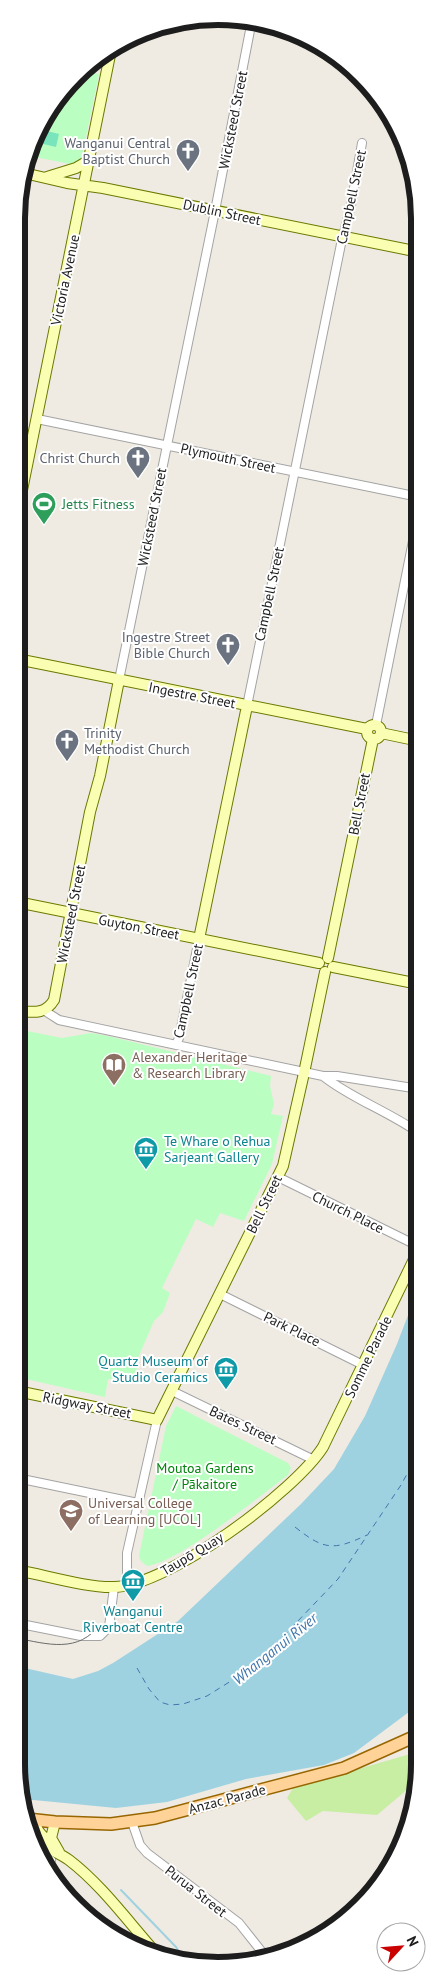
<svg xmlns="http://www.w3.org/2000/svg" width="436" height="1982" font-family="'PT Sans',sans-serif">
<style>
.grass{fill:#c8eea4}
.park{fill:#bbfec1}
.pitch{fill:#7ae5bc}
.water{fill:#9fd2e1}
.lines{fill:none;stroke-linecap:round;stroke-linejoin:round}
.stream{stroke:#9fd2e1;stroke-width:2}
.ferry{stroke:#4076ad;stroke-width:1;stroke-dasharray:6 5;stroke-linecap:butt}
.street-casing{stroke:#a4a4a4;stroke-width:10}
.secondary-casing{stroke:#6b7900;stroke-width:12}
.primary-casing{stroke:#976600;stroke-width:14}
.street{stroke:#fff;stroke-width:8}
.secondary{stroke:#fafeb2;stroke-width:10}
.primary{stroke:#ffd398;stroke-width:11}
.tram{stroke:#6b6b6b;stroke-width:1}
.labels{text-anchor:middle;stroke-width:4;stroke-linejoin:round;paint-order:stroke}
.street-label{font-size:14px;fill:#1d1d1d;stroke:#fff}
.worship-label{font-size:14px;fill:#5b616d;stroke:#fff;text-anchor:end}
.leisure-label{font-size:14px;fill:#27864d;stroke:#fff;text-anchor:start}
.education-label{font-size:14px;fill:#785e54;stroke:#fff;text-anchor:start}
.culture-label{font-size:14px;fill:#0d838f;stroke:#fff;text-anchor:start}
.park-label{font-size:14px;fill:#03840e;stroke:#fff}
.water-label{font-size:15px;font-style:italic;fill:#4076ad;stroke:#fff}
.rim{fill:none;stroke:#1d1d1d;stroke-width:6}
</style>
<rect width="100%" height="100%" fill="#efebe2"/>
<path class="grass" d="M417,1752L418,1775L415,1783L377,1815L323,1811L306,1821L287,1798L293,1788Z"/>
<path class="park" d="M84,71L99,74L80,166L30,156L43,117Z
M17,1029L62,1038L91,1033L108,1036L271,1076L270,1086L274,1104L271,1114L283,1116L272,1164L244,1221L220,1213L213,1227L196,1219L162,1288L170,1293L163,1312L154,1321L138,1358L135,1382H129L128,1383L108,1379L105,1397L17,1377Z
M176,1406L288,1463L291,1468L288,1475C260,1496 178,1563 147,1566L141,1561L139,1556L166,1426Z"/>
<path class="pitch" d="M39,129L59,134L56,147L35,142Z"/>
<path class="water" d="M418,1289V1703L413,1709L354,1753L324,1765L246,1779L167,1802L116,1808L23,1799L16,1764V1666L73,1679L98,1671L113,1663L178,1621L301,1504L334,1469L365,1416L397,1344Z"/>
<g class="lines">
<path class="stream" d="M121,1890L176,1947L185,1961"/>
<path class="ferry" d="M295,1527C324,1550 333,1551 367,1535
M137,1668L149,1689L160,1702L170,1705L183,1704L207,1696L255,1666L338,1579L401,1485L418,1454"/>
<defs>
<path id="street" d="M37,419L419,497
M119,680L215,211L252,20
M247,706L341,244L351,205L362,143
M376,725L419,511
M45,1011L59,1020L323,1076
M176,1045L179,1038L199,939
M419,1133C388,1111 352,1099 323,1076H337L419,1089
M278,1177L418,1246
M220,1294L363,1365
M172,1391L314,1460
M17,1478L138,1503
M130,1585L127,1572V1553L157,1420
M16,1623L81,1636H100L109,1627L114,1587
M132,1822L140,1845L147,1853L239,1923L266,1957
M41,1855L51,1860"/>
<path id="secondary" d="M24,173L67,183L103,188L419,252
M47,177L76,168L88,161
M18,510L111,50
M17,659L367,729
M367 732a7 7 0 1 1 14 0a7 7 0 1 1-14 0Z
M381,733L419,741
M17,902L319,963
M199,939L247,706
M328,958L373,739
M333,967L419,984
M17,1011C33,1012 45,1015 54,1000L90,812L100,776L119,680
M17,1391L157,1420L283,1166L304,1073L325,972
M16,1570C45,1575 87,1588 114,1587C168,1586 295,1491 323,1447L418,1251
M29,1820C27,1845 53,1848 69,1860C102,1885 129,1923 157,1954
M35,1820C35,1831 45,1839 54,1844
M55,1822L51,1838L59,1852"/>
<path id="primary" d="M27,1819L55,1822L111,1824L155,1818L344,1768L418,1735"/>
</defs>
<use href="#street" class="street-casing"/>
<use href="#secondary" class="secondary-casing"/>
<use href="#primary" class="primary-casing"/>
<use href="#street" class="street"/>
<use href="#secondary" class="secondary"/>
<use href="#primary" class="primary"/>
<path class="tram" d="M16,1638C47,1644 79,1654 100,1624"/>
</g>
<defs>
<symbol id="church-pin" viewBox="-11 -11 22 30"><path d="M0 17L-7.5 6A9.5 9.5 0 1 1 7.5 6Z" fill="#6b7280" stroke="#fff"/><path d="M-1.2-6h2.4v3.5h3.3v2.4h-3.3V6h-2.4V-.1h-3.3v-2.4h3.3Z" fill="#fff"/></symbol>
<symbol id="stadium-pin" viewBox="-11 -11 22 30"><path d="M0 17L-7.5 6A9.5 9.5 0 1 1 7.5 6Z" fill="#2e9e5b" stroke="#fff"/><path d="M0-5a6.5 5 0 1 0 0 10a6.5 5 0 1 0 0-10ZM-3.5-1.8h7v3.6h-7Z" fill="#fff"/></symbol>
<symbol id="library-pin" viewBox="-11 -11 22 30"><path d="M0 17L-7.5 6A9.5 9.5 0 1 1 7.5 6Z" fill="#8d6e63" stroke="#fff"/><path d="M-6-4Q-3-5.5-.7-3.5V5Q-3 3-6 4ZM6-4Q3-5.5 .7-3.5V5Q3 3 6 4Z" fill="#fff"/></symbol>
<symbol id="museum-pin" viewBox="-11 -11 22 30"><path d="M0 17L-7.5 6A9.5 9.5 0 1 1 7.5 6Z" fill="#0f9aa8" stroke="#fff"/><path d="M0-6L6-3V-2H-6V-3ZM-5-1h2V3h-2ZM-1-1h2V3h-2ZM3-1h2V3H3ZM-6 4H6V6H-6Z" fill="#fff"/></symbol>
<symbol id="university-pin" viewBox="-11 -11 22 30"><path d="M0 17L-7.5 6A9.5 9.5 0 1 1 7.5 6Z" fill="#8d6e63" stroke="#fff"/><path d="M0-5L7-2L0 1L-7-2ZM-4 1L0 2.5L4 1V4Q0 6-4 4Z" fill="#fff"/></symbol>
</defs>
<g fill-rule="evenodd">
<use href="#church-pin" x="174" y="137" width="28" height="38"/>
<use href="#church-pin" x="124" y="444" width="28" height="38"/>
<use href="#stadium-pin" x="30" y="490" width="28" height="38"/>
<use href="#church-pin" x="214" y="631" width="28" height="38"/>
<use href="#church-pin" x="53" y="727" width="28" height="38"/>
<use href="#library-pin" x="100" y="1051" width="28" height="38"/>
<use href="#museum-pin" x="132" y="1135" width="28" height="38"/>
<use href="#museum-pin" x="212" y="1355" width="28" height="38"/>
<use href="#university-pin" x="57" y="1497" width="28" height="38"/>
<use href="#museum-pin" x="119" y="1567" width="28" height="38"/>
</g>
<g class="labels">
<g class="street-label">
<text transform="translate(233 120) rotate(-79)" y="5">Wicksteed Street</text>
<text transform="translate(351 197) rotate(-78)" y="5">Campbell Street</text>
<text transform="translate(222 212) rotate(12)" y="5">Dublin Street</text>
<text transform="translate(65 280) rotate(-78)" y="5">Victoria Avenue</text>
<text transform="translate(228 458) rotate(12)" y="5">Plymouth Street</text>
<text transform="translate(152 517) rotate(-79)" y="5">Wicksteed Street</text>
<text transform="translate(269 594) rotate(-78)" y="5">Campbell Street</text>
<text transform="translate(192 695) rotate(11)" y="5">Ingestre Street</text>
<text transform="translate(359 804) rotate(-79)" y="5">Bell Street</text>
<text transform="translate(71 914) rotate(-79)" y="5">Wicksteed Street</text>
<text transform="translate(139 927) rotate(11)" y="5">Guyton Street</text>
<text transform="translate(188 991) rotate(-78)" y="5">Campbell Street</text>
<text transform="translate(264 1204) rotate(-64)" y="5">Bell Street</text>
<text transform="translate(348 1212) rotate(26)" y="5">Church Place</text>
<text transform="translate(292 1329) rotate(26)" y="5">Park Place</text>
<text transform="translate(368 1357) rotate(-64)" y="5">Somme Parade</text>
<text transform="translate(87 1405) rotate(11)" y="5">Ridgway Street</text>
<text transform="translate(243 1425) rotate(25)" y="5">Bates Street</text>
<text transform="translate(192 1554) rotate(-31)" y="5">Taupō Quay</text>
<text transform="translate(227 1799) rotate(-15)" y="5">Anzac Parade</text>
<text transform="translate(196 1891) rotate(38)" y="5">Purua Street</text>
</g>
<g class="worship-label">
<text x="170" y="148">Wanganui Central<tspan x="170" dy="16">Baptist Church</tspan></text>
<text x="120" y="463">Christ Church</text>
<text x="210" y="642">Ingestre Street<tspan x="210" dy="16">Bible Church</tspan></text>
<text x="84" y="738" text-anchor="start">Trinity<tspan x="84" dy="16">Methodist Church</tspan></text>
</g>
<g class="leisure-label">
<text x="62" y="509">Jetts Fitness</text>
</g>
<g class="education-label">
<text x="132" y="1062">Alexander Heritage<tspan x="132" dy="16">&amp; Research Library</tspan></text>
<text x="88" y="1508">Universal College<tspan x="88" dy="16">of Learning [UCOL]</tspan></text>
</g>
<g class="culture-label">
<text x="164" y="1146">Te Whare o Rehua<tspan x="164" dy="16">Sarjeant Gallery</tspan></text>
<text x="208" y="1366" text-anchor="end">Quartz Museum of<tspan x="208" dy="16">Studio Ceramics</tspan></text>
<text x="133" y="1616" text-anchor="middle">Wanganui<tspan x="133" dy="16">Riverboat Centre</tspan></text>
</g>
<g class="park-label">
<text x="205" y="1473">Moutoa Gardens<tspan x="205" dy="16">/ Pākaitore</tspan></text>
</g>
<g class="water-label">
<text transform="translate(275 1649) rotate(-39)" y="5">Whanganui River</text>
</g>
</g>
<path d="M0 0H436V1982H0ZM218 25H218A193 193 0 0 1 411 218V1764A193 193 0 0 1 218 1957H218A193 193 0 0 1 25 1764V218A193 193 0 0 1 218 25Z" fill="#fff" fill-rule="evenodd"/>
<path class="rim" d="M218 25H218A193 193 0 0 1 411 218V1764A193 193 0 0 1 218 1957H218A193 193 0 0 1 25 1764V218A193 193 0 0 1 218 25Z"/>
<g transform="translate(401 1947) rotate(64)"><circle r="24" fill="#ffffff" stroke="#a5a5a5"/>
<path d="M0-4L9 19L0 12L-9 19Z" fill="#cb0100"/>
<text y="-8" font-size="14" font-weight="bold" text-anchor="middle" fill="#1d1d1d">N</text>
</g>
</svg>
